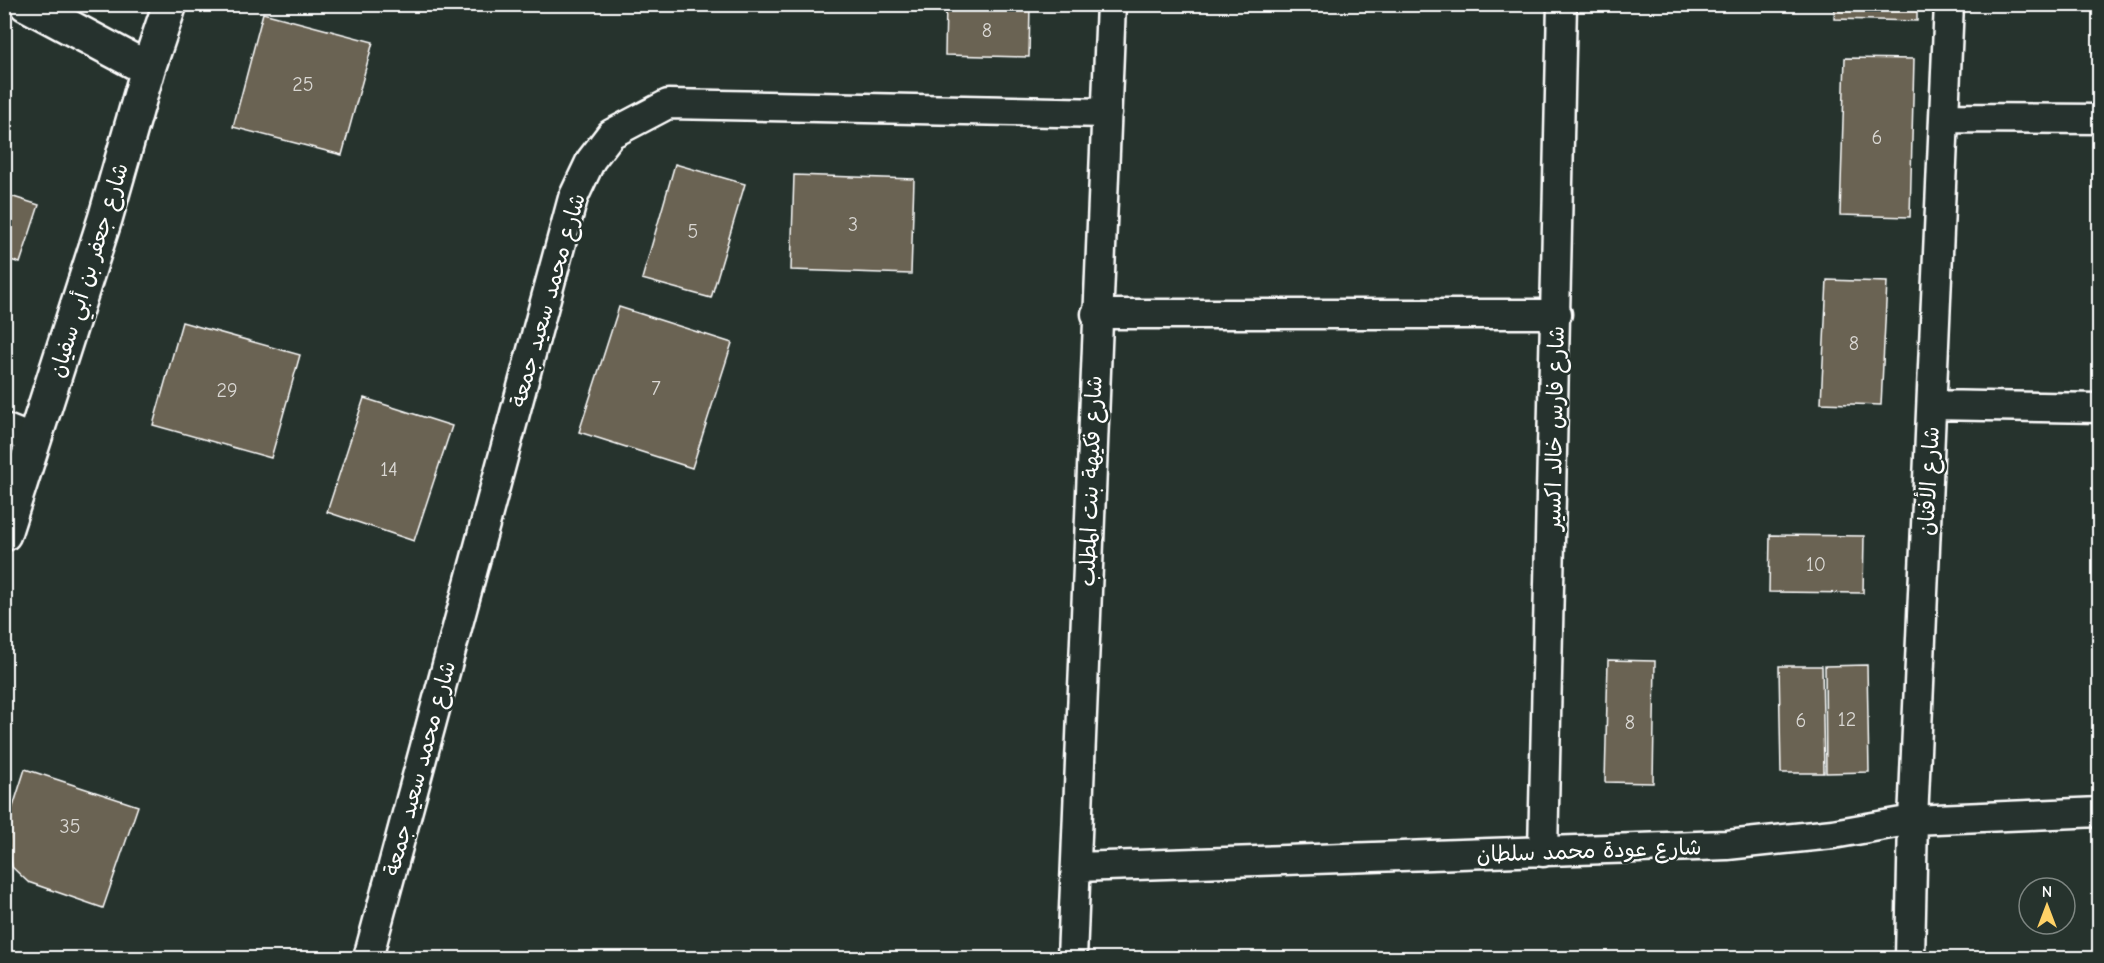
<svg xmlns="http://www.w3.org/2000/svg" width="2104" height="963" font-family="'Comic Neue','Playpen Sans Arabic',sans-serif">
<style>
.building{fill:#6a6352;stroke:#fff;stroke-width:1.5}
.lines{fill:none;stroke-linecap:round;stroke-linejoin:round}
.street-casing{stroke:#fff;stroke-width:33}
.secondary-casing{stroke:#fff;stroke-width:38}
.street{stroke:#26332d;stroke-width:28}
.secondary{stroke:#26332d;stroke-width:33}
.labels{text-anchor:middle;stroke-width:5;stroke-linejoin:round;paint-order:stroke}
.number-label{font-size:20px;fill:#dad8d4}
.street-label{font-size:22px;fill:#fff;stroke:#26332d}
</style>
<rect width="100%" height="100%" fill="#26332d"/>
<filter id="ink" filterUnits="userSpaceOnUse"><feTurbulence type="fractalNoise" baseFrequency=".0167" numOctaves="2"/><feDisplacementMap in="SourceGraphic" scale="12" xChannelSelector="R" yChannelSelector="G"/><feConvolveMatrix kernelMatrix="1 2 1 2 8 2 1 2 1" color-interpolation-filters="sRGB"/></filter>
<g filter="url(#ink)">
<path class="building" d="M946,4H1030L1029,57L945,55Z
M1835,4H1917V21L1834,19Z
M263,13L373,42L342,155L233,127Z
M1845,58L1914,59L1910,217L1840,215Z
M675,164L745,184L711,298L642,279Z
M794,175L914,179L911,274L791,270Z
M4,194L39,205L20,263L4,258Z
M1827,280L1887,282L1881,405L1821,403Z
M619,307L732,343L692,468L579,432Z
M182,322L300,355L271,458L153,425Z
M364,398L452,426L414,541L327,512Z
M1770,535L1864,536L1863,593L1769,592Z
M1608,660L1655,661L1653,783L1605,782Z
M1867,665L1869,772L1826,773L1825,666Z
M1779,666H1822L1824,773H1781Z
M25,769L138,806L103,908L28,882L12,867L8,842L12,810Z"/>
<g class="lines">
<defs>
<path id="street" d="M1945,118L2100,119
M1096,314H1557
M1932,405L2100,408
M4,428L34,440
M1543,852L1562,4
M1076,867L1727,845L1833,834L1913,820L2100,812
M368,958L573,198L591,160L611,134L668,104L1107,113
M1072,958L1111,4
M1910,958L1913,820L1949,4"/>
<path id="secondary" d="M26,4L148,69
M4,534L105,219L148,69L170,4"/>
</defs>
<use href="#street" class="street-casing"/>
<use href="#secondary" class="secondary-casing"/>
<use href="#street" class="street"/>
<use href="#secondary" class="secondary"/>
</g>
</g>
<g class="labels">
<g class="number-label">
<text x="987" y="37">8</text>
<text x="303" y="91">25</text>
<text x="1877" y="144">6</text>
<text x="853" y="231">3</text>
<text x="693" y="238">5</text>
<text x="1854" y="350">8</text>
<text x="656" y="395">7</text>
<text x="227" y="397">29</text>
<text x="389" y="476">14</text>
<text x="1816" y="571">10</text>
<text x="1847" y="726">12</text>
<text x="1801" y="727">6</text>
<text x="1630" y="729">8</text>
<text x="70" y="833">35</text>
</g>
<g class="street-label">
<text transform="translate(88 270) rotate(-73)" y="8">شارع جعفر بن أبي سفيان</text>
<text transform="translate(547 300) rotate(-74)" y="8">شارع محمد سعيد جمعة</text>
<text transform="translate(1554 428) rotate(-89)" y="8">شارع فارس خالد اكسير</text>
<text transform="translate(1090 481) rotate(-88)" y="8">شارع فكيهة بنت المطلب</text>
<text transform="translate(1928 481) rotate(-87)" y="8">شارع الأفنان</text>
<text transform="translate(419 768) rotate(-75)" y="8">شارع محمد سعيد جمعة</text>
<text transform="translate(1589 850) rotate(-2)" y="8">شارع عودة محمد سلطان</text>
</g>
</g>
<rect width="2104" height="963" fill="none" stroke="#26332d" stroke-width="24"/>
<rect x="12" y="12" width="2080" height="939" fill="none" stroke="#fff" stroke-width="2" filter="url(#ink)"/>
<g transform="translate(2047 906)"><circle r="28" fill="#26332d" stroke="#7d8581" stroke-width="1.5"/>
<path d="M0-4.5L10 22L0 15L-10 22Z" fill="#ffd166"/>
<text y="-9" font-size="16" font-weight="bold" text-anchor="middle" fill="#ffffff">N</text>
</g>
</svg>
